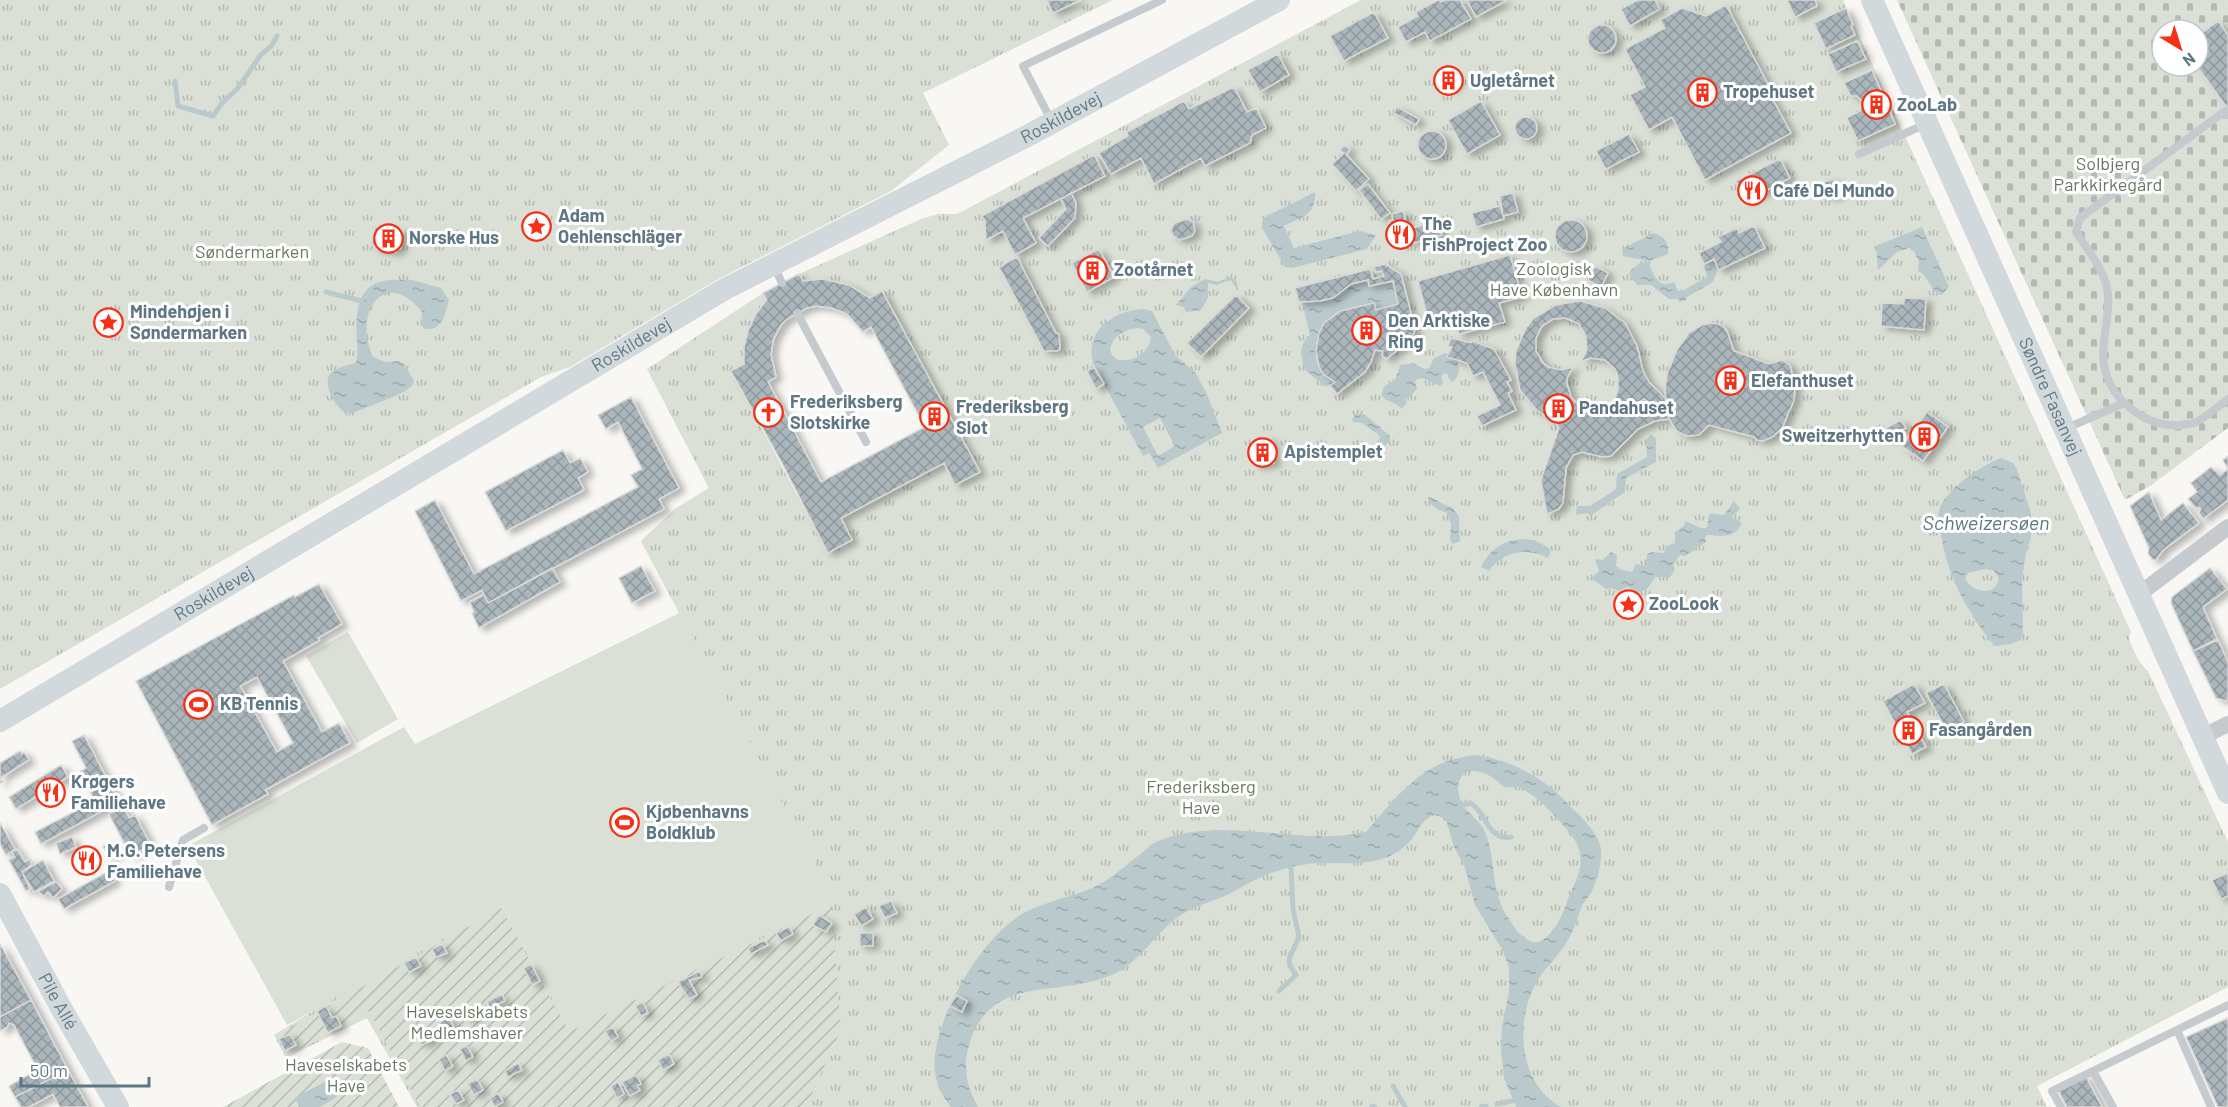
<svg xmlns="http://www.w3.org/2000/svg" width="2228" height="1107" font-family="Barlow,sans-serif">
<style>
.grass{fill:#dae0d5}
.cemetery{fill:url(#cemetery-stones);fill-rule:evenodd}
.park{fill:url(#park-tufts)}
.garden{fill:url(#garden-furrows)}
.water{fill:url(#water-ripples);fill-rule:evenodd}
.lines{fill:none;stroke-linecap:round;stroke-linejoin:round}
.stream{stroke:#bacacc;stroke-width:5}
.building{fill:url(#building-cross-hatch);stroke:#d9d9d7;stroke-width:1.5;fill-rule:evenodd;filter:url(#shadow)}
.lane{stroke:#c4cacd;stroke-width:8}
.street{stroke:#c4cacd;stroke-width:16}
.secondary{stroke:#d2d9dc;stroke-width:22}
.labels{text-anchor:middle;stroke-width:6;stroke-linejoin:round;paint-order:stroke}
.poi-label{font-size:18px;font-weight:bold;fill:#5f7783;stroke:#fff;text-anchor:start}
.street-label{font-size:18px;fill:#5f7783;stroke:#fff}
.park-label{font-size:18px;fill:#677a5f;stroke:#fff}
.water-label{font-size:20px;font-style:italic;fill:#5a787d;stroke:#fff}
</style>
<defs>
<pattern id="cemetery-stones" width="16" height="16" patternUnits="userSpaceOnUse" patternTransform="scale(1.5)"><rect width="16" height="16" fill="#dae0d5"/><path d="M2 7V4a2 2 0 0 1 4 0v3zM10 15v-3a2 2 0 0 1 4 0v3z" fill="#b4bab2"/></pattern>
<pattern id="park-tufts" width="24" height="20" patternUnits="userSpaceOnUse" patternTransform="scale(1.5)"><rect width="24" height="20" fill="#dae0d5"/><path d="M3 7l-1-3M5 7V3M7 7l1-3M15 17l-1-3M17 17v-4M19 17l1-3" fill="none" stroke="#b4bab2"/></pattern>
<pattern id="garden-furrows" width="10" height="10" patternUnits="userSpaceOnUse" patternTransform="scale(1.5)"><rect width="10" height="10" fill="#dae0d5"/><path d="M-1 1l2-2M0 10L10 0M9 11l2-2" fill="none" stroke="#b4bab2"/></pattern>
<pattern id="water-ripples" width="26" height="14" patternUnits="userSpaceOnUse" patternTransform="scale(1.5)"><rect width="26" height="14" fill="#bacacc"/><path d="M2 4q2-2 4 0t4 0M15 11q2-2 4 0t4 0" fill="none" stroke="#9aa9ab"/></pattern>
<pattern id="building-cross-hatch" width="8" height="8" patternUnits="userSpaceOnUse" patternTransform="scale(1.5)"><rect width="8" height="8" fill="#aab6bb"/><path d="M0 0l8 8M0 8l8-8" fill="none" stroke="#8e999d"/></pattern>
<filter id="shadow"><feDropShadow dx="6" dy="3.5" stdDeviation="3" flood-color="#0004"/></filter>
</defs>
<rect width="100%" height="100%" fill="#f8f7f4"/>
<path class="grass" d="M647,369L696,371L893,885L835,900L570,1033L503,906L287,1025L188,846L404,727L415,744L679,613L641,541L675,509L709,488Z
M348,632L398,719L357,743L306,656Z"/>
<path class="cemetery" d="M1897,0H2228V428L2150,486L2125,500ZM2162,30H2198V66H2162Z"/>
<path class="park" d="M0,0H1113L923,93L949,145L891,191L720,278L570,367L541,377L0,689Z
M1361,0H1843L2131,632L2129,639C2134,651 2138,663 2148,671L2228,842V987L2037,1086L2047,1107H417L367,1018L286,1058L274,1035L329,1001L503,906L570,1032L835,900L641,541L675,509L709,488L647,369L763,293L767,300C750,318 742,340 744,364L731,372L828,553L852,540L841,518L944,463L956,485L980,472L883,292L870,298C850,282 828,277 803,281L799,274L921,219L938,214H957Z"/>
<path class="garden" d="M831,905L841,1029L806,1107H420L369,1011L290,1055L278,1035L501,908L569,1032Z
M342,1042L368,1048L399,1107H223Z"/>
<path class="water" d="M1315,192C1316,216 1302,217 1284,226L1294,248L1359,231L1376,235L1367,249L1292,268L1285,267L1262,228V221L1265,217Z
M1922,227L1949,287L1942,295C1930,293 1929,275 1918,271L1919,262L1912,247L1897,252L1878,270L1876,246Z
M1653,233C1666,237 1668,241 1668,254L1649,261L1623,256L1622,249Z
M1647,261C1654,273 1657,290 1674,282L1678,291H1682L1707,277L1704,265L1714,261L1718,270L1713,282L1687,297L1686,300L1679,302L1678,299H1669L1651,285H1637L1629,275L1630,271L1640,263Z
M1231,277L1237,282L1238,291L1231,280L1216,285L1208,283V298L1201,310L1186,312L1184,307L1176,305L1191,287L1205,279L1218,282Z
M412,280L441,288L449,300C445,315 443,331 424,329L421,324L422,312C386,266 352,311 373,357L385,362L399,361L405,365L414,381L412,386C400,397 369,405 352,414C349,413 345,412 343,411C333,404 321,381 332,372C338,367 348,365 355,363L357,360C359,335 347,289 383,281C392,279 403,280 412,280Z
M1368,280L1370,286L1393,281L1398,304L1376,310L1374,303C1361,306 1344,307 1333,315C1317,326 1309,358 1323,374C1326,377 1331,380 1335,382L1326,387L1305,370C1301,355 1297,348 1310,335L1302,302L1327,300L1351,284Z
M1143,309L1152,311L1175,355L1195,372L1207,394L1222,433L1158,468L1149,453L1143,456L1093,364C1084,331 1113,311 1143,309ZM1138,328L1143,329L1151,337C1150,353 1131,364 1116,359L1110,352C1111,336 1124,330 1138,328ZM1160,418L1175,446L1158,456L1143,427Z
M1445,353L1448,354L1447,357L1457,360C1460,369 1460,376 1452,382L1448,377L1449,375L1444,373L1441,378L1443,383L1440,386L1422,378L1417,379L1415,382L1417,389L1408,399L1405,398L1407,402L1402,409C1396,402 1386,402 1381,395L1384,387L1395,380L1400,365L1413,363L1424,369L1429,368L1434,358Z
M1364,414L1390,436V441L1378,453L1372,447L1380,438L1379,435L1362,423L1353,422L1352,419L1355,415Z
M1651,434L1656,439V462L1626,478L1625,492L1590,516L1588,513L1576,515L1577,506H1590L1616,489L1617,474L1647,457L1646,440Z
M2001,458L2013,463L2017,469L2031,513V538L2026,553L2022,579L2023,637C2015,645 2005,645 1994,646C1968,612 1947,577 1941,534C1939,527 1937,518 1939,511C1944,490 1982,465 2001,458ZM1986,569L1994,571L1999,578C1996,597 1973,593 1965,579L1968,573Z
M1428,497C1438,499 1443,506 1452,507L1459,517L1460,541L1453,544L1450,540L1451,524L1447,513L1437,509L1429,502Z
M1734,501L1740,509L1732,517L1742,523C1734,540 1723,535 1707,535L1705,537L1706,542L1685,556L1680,555L1673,565L1675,570L1670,577H1655L1648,588L1639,593L1628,587L1618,591L1612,588L1606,589L1591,578L1599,571L1595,559L1603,560L1611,552L1617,555L1616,566L1622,570L1632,572L1636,564L1646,566L1647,554L1652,552L1664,553L1666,546L1675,543V532L1683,527L1686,521L1701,528H1706L1708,525C1707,510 1712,514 1724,515Z
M1521,539L1534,540L1549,548L1551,550L1548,558C1527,547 1503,551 1489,571L1481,567C1489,550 1502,541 1521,539Z
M1474,755C1510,759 1545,778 1569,805C1580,816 1599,833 1601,849C1602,863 1598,880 1591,893C1588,898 1583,902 1581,908C1576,923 1572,936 1562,949C1553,962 1542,971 1535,985C1515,1024 1519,1084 1561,1107H1516L1504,1078L1501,1050L1502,1026L1509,992V968L1503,951L1475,905L1464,865L1454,847L1447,823L1443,818L1435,815C1422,818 1419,831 1411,840C1404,848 1394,855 1385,858C1359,867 1334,861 1308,864C1291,866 1271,872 1255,880C1246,884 1237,890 1227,895C1213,901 1195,906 1181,915C1155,932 1139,965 1109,976C1057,997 991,975 970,1042C962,1066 966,1085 978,1107H951C944,1099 937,1085 935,1074C929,1026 977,945 1016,918C1039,902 1067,899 1092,888C1111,880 1137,856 1154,843C1221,812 1297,848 1366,832C1398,795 1422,761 1474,755ZM1467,771C1486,770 1491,776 1504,787C1509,788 1512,787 1517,787C1532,789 1569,829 1576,842C1588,866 1574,881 1567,902C1563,915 1547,949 1530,941C1521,937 1516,930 1511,922C1488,891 1498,863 1485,832C1479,817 1462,812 1459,795C1457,786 1459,777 1467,771Z
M328,1080L337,1097L320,1107H299L295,1098Z"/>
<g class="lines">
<path class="stream" d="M175,81L178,106L213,116L222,103L238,88L260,56L272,45L277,36
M326,292L362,301
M1463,805L1471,803C1488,815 1488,841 1511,837
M1279,991L1296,975L1290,966L1289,959L1299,937L1293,909L1291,867
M1393,1086L1405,1107
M1497,1104L1512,1101
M1372,1106L1375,1107
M1481,1107L1486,1106"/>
</g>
<path class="building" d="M1047,0H1081L1053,13Z
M1438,0L1441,2L1445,0H1460L1471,19L1430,41L1425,32L1406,42L1398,27L1418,16L1416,12Z
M1467,0H1507L1476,17Z
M1638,0H1655L1660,9L1630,26L1621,9Z
M1787,0H1815L1817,6L1795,17Z
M1726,5L1770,88L1767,89L1791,133L1705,180L1672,117L1649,130L1630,95L1645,87L1625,49L1665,28L1660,20L1682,8L1706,16Z
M1846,8L1853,25L1851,26L1855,35L1826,49L1814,23Z
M1374,12L1388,38L1344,61L1330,36Z
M2218,21L2228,35V109L2197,66L2198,36Z
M1588 39a14 14 0 1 1 28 0a14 14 0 1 1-28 0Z
M1857,41L1866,59L1836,72L1828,54Z
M1278,54L1289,75L1260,92L1248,70Z
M1872,70L1895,124L1858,141L1847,118L1860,111L1864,103L1857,96H1851L1844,83Z
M1441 80a8 8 0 1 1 16 0a8 8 0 1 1-16 0Z
M1234,87L1247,112L1256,108L1266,128L1252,135L1250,143L1205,166L1201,158L1154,184L1141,158L1111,174L1099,153L1128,136L1127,132L1184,101L1189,109Z
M1481,101L1500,135L1467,154L1448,120Z
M1397,107L1419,119L1416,125L1394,113Z
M1515 128a11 11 0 1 1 22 0a11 11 0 1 1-22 0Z
M1418 145a14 14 0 1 1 28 0a14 14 0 1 1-28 0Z
M1629,134L1639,152L1606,169L1596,151Z
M1345,145L1350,150L1346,154L1369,179L1356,191L1332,164L1344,153L1340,150Z
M1094,155L1105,176L1023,218L1036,243L1015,255L1003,231L986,240L985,221L982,216Z
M1780,159L1790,178L1746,201L1736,181Z
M1834,179L1838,195L1828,197L1824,182Z
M1368,184L1390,213L1381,219L1359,190Z
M1071,193L1076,203L1075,218L1048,246L1039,238L1066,209L1061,199Z
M1513,193L1518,212L1503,216L1500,196Z
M1500,206L1504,219L1476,227L1472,213Z
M1403,211L1407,228L1410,227L1413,239L1398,243L1395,228L1391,229L1389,221L1393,220L1392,214Z
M1187,219L1193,222L1195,230L1192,236L1180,240L1173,236L1171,229L1175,223Z
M1555 236a16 16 0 1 1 32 0a16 16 0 1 1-32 0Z
M1438,221L1442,235L1414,243L1410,229Z
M1754,226L1765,248L1719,270L1714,259L1704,264L1699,253L1721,242L1718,237L1737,228L1739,233Z
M375,227L403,230L400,249H396V252L376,249L377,246L372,245Z
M1099,249L1114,277L1087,292L1072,263Z
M1510,255L1522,297L1499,303L1505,322L1459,334L1454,315L1429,322L1418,281Z
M1017,257L1056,333L1059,334L1060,349L1057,351H1044L999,267Z
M1385,264L1401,274L1415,329L1412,339L1386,359L1382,355L1383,351L1375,350L1371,362L1365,372L1337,394L1330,386L1335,382L1323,374L1319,366L1316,351L1319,333L1324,323L1341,311L1374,303L1376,310L1398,304L1393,281L1369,286L1368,280L1351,284L1333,298L1320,301L1299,302L1295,288L1370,269L1373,279L1384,276L1382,271L1376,272L1374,267Z
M1595,266L1608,273L1601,287L1588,280Z
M799,274L803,281L822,279L849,285L870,298L882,291L980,472L955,485L944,463L841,518L852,540L828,553L782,463L731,371L744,364V347L748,331L756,314L767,300L763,293ZM816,306L832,308L847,314L863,332L871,327L925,427L821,482L768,382L776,377L771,355L773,340L781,325L787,319L807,308Z
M1236,295L1249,308L1201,357L1187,343Z
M1904,298L1926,299L1924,330L1881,326L1882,303L1904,304Z
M1580,301L1605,308L1625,323L1637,346L1643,371L1649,382L1665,398L1669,419L1655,421L1638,429L1611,456L1602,457L1582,452L1573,455L1566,468L1563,502L1559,509L1547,514L1541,480L1559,428L1556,423L1537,410L1520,390L1515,363L1516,351L1526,328L1534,318L1556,305ZM1566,318L1579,324L1586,336L1587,350L1581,361L1591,358L1605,360L1615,369L1618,376V390L1616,396L1612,402L1600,409H1587L1580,407L1571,397L1567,384V378L1573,367L1561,370L1548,367L1543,363L1536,351V338L1542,326L1553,319ZM1644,399L1647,401L1648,406L1642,410L1638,408V403Z
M1712,323L1722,325L1727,331L1734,351L1769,364L1782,360L1790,365L1795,386L1794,400L1782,428L1772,437L1763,441L1757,440L1754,437L1709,425L1699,435L1686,436L1677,431L1669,419L1665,391L1667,374L1677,350L1689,333L1702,325Z
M1451,338L1471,343L1472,341L1494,349L1511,380L1507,382L1512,391L1508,393L1516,410L1482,426L1477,416L1500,405L1483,372L1473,376L1467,363L1447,357L1452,347L1448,346Z
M1094,367L1104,384L1096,389L1087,371Z
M631,397L679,488L659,499L664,509L488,603L482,590L461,601L415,511L435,500L474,574L638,487L631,475L642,469L618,422L606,429L598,415Z
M1927,412L1948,427L1923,461L1902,446Z
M1901,420L1906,428L1891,436L1886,428Z
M1271,438L1274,463L1255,466L1251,441Z
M563,450L570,463L580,458L588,472L578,478L584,490L506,531L485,492Z
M2228,456V500L2203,519L2199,513L2201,509L2199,507L2196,508L2188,499L2197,492L2191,483L2211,467L2220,475L2228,469L2223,460Z
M2149,492L2161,520L2183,503L2199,523L2163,550L2156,560L2152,559L2148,553L2149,548L2130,506Z
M641,566L655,591L632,603L619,578Z
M552,568L560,582L479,628L472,613L474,612L470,602L484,595L488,603Z
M2210,568L2227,589L2203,607L2217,639L2193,651L2171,603L2172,597Z
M319,584L342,624L318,638L320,640L283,661L322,732L339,723L350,743L265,790L268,794L212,825L136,681L294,595L295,597ZM257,677L293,743L277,752L240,686Z
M2218,640L2228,662V699L2226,701L2216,698L2193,651Z
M1914,684L1925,703L1907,712L1926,747L1912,754L1883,701Z
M1944,684L1964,722L1947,731L1926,693Z
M84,735L119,802L41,844L35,832L95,801L80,772L86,768L72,741Z
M20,751L22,754L24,752L29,760L0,778L3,782L0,783V763Z
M61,765L68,777L16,809L9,797Z
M123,806L129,818L135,815L149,842L144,845L145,848L131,856L109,814Z
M0,823L15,849L6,855L0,844Z
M72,837L76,847L60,854L56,843Z
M112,842L118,853L109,857L103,846Z
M17,849L25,862L31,859V865L22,872L30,889L26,891L9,860L15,857L12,852Z
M43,860L54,881L34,892L22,872Z
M109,871L115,881L64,909L58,899Z
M2228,873V896L2221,899L2212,880Z
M56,882L62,889L53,898L48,892L44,896L38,891Z
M891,901L897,913L885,918L879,906Z
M866,907L873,919L861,926L854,914Z
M819,915L832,923L826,932L813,925Z
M789,927L793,934L781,941L776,933Z
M860,933H873V946H860Z
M765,940L768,945L751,954L748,948Z
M0,944L31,1000L0,1017Z
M442,944L447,953L436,957L432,949Z
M416,957L421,966L409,972L404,963Z
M531,964L540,981L532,985L524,968Z
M700,971L702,977L689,980L697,995L689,999L678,982Z
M502,994L505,1001L490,1008L487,1002Z
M956,995L967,1001L962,1012L950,1006Z
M31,1000L68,1070L15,1097L9,1086L32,1073L37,1076L39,1072L14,1025L9,1023L7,1027L0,1031V1017Z
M643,1002L648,1013L641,1016L636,1006Z
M481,1004L485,1011L468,1020L464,1014Z
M326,1006L332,1018L336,1016L341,1026L328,1033L317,1011Z
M449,1017L454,1028L440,1035L437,1030L443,1028L440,1022Z
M2228,1018V1107H2218L2186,1037Z
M613,1027L618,1037L611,1041L605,1031Z
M430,1032L434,1039L422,1045L418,1038Z
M290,1034L296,1045L285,1051L279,1039Z
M467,1046L473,1057L466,1061L460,1049Z
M669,1054L674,1064L663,1070L658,1060Z
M446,1055L453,1066L445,1071L439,1059Z
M518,1063L522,1070L508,1077L505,1071Z
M68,1070L88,1107H60L53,1094L29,1107H21L15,1097Z
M636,1075L641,1084L637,1086L640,1090L630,1096L622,1082Z
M2085,1075L2102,1107H2067L2058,1090Z
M477,1079L483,1090L474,1095L468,1084Z
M618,1082L624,1094L617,1098L611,1086Z
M458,1090L464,1100L456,1104L450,1094Z
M498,1093L503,1102L495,1107L490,1098Z"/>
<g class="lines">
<path class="lane" d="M2228,115L2225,111L2080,218L2076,232C2087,249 2103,268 2107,288C2112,314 2100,339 2104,365C2110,400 2146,428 2181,425C2185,424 2191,424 2194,423C2206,418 2218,406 2228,399
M1051,120L1023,66L1162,0
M1859,154L1926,124
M773,264L782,283
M797,313L866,442
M2067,428L2124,403
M169,887L183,840L204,828
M2177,1030L2211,1107
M2093,1071L2113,1107
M2061,1107L2052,1091L2228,1005"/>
<path class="street" d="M2138,595L2228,527
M2204,736L2228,724"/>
<g class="secondary">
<path id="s1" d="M1872,0L2228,793"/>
<path id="s2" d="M0,721L725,289L1029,135L1279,0"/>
<path id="s3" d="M0,894L60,1006L118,1107"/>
</g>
</g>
<defs>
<symbol id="building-ring" viewBox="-11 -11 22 22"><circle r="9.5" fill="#fff" stroke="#f63016" stroke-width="1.5"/><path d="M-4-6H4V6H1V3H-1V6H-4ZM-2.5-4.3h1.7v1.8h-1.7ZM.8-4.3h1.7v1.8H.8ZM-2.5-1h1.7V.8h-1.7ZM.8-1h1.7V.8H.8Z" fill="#f63016"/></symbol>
<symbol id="restaurant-ring" viewBox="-11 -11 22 22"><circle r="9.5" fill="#fff" stroke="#f63016" stroke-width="1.5"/><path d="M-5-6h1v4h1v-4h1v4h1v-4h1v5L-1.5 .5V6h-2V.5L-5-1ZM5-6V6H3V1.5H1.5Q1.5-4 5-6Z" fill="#f63016"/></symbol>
<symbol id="sight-ring" viewBox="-11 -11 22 22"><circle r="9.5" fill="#fff" stroke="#f63016" stroke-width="1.5"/><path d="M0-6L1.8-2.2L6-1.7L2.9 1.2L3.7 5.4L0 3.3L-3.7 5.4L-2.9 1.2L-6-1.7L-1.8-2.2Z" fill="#f63016"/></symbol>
<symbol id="church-ring" viewBox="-11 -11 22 22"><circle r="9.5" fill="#fff" stroke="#f63016" stroke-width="1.5"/><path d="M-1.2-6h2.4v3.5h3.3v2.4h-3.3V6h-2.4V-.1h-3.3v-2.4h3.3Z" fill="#f63016"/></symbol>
<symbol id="stadium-ring" viewBox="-11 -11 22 22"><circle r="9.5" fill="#fff" stroke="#f63016" stroke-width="1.5"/><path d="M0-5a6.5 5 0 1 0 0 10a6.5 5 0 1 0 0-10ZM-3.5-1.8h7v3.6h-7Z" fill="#f63016"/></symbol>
</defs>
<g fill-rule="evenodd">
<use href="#building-ring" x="1432" y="64" width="33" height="33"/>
<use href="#building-ring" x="1686" y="76" width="33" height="33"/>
<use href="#building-ring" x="1860" y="88" width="33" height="33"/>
<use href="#restaurant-ring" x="1736" y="174" width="33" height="33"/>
<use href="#sight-ring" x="520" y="210" width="33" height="33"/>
<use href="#restaurant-ring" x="1384" y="218" width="33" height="33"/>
<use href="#building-ring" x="372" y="222" width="33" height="33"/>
<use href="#building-ring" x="1076" y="254" width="33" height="33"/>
<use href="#sight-ring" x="92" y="306" width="33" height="33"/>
<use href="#building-ring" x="1350" y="314" width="33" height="33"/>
<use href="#building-ring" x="1714" y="364" width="33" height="33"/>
<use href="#building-ring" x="1542" y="392" width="33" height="33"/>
<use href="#church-ring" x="752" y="396" width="33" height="33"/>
<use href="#building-ring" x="918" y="400" width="33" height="33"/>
<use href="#building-ring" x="1908" y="420" width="33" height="33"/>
<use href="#building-ring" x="1246" y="436" width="33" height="33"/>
<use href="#sight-ring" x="1612" y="588" width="33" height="33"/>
<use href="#stadium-ring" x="182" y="688" width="33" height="33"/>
<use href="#building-ring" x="1892" y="714" width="33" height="33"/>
<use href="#restaurant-ring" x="34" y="776" width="33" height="33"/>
<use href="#stadium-ring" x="608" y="806" width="33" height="33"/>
<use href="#restaurant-ring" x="70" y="844" width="33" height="33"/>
</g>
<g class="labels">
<g class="poi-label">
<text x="1470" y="87">Ugletårnet</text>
<text x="1723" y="98">Tropehuset</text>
<text x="1897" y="111">ZooLab</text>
<text x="1773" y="197">Café Del Mundo</text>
<text x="558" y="222">Adam<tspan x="558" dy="21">Oehlenschläger</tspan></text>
<text x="1422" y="230">The<tspan x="1422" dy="21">FishProject Zoo</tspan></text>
<text x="409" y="244">Norske Hus</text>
<text x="1114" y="276">Zootårnet</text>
<text x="130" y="318">Mindehøjen i<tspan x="130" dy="21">Søndermarken</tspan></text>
<text x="1388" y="327">Den Arktiske<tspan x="1388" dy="21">Ring</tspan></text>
<text x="1751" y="387">Elefanthuset</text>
<text x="790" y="408">Frederiksberg<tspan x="790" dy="21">Slotskirke</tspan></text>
<text x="956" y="413">Frederiksberg<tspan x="956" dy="21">Slot</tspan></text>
<text x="1579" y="414">Pandahuset</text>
<text x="1904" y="442" text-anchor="end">Sweitzerhytten</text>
<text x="1284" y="458">Apistemplet</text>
<text x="1649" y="610">ZooLook</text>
<text x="220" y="710">KB Tennis</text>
<text x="1929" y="736">Fasangården</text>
<text x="71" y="788">Krøgers<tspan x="71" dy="21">Familiehave</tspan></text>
<text x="646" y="818">Kjøbenhavns<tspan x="646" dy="21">Boldklub</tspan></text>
<text x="107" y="857">M.G. Petersens<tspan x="107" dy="21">Familiehave</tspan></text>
</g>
<g class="street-label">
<text dy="6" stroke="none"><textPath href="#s2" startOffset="1221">Roskildevej</textPath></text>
<text dy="6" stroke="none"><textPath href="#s2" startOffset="735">Roskildevej</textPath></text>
<text dy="6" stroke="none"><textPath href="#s1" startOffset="435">Søndre Fasanvej</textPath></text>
<text dy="6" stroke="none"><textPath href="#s2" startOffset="249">Roskildevej</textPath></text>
<text dy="6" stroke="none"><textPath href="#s3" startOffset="122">Pile Allé</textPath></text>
</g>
<g class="park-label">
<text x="2108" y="170">Solbjerg<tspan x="2108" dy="21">Parkkirkegård</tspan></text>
<text x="252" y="258">Søndermarken</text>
<text x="1554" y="275">Zoologisk<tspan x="1554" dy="21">Have København</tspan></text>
<text x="1201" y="793">Frederiksberg<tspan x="1201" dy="21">Have</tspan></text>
<text x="467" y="1018">Haveselskabets<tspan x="467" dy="21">Medlemshaver</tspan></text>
<text x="346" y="1071">Haveselskabets<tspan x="346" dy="21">Have</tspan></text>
</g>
<g class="water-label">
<text x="1986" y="530">Schweizersøen</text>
</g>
</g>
<g transform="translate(2180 48) rotate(142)"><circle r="28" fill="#ffffff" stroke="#bfc9cd" stroke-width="1.5"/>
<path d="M0-4.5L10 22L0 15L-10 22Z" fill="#f63016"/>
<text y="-9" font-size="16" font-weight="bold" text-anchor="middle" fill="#5f7783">N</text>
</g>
<path d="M21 1077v9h128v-9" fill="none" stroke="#5f7783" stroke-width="3"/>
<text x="30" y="1077" font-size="18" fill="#5f7783" stroke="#ffffff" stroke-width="4.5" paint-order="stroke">50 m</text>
</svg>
